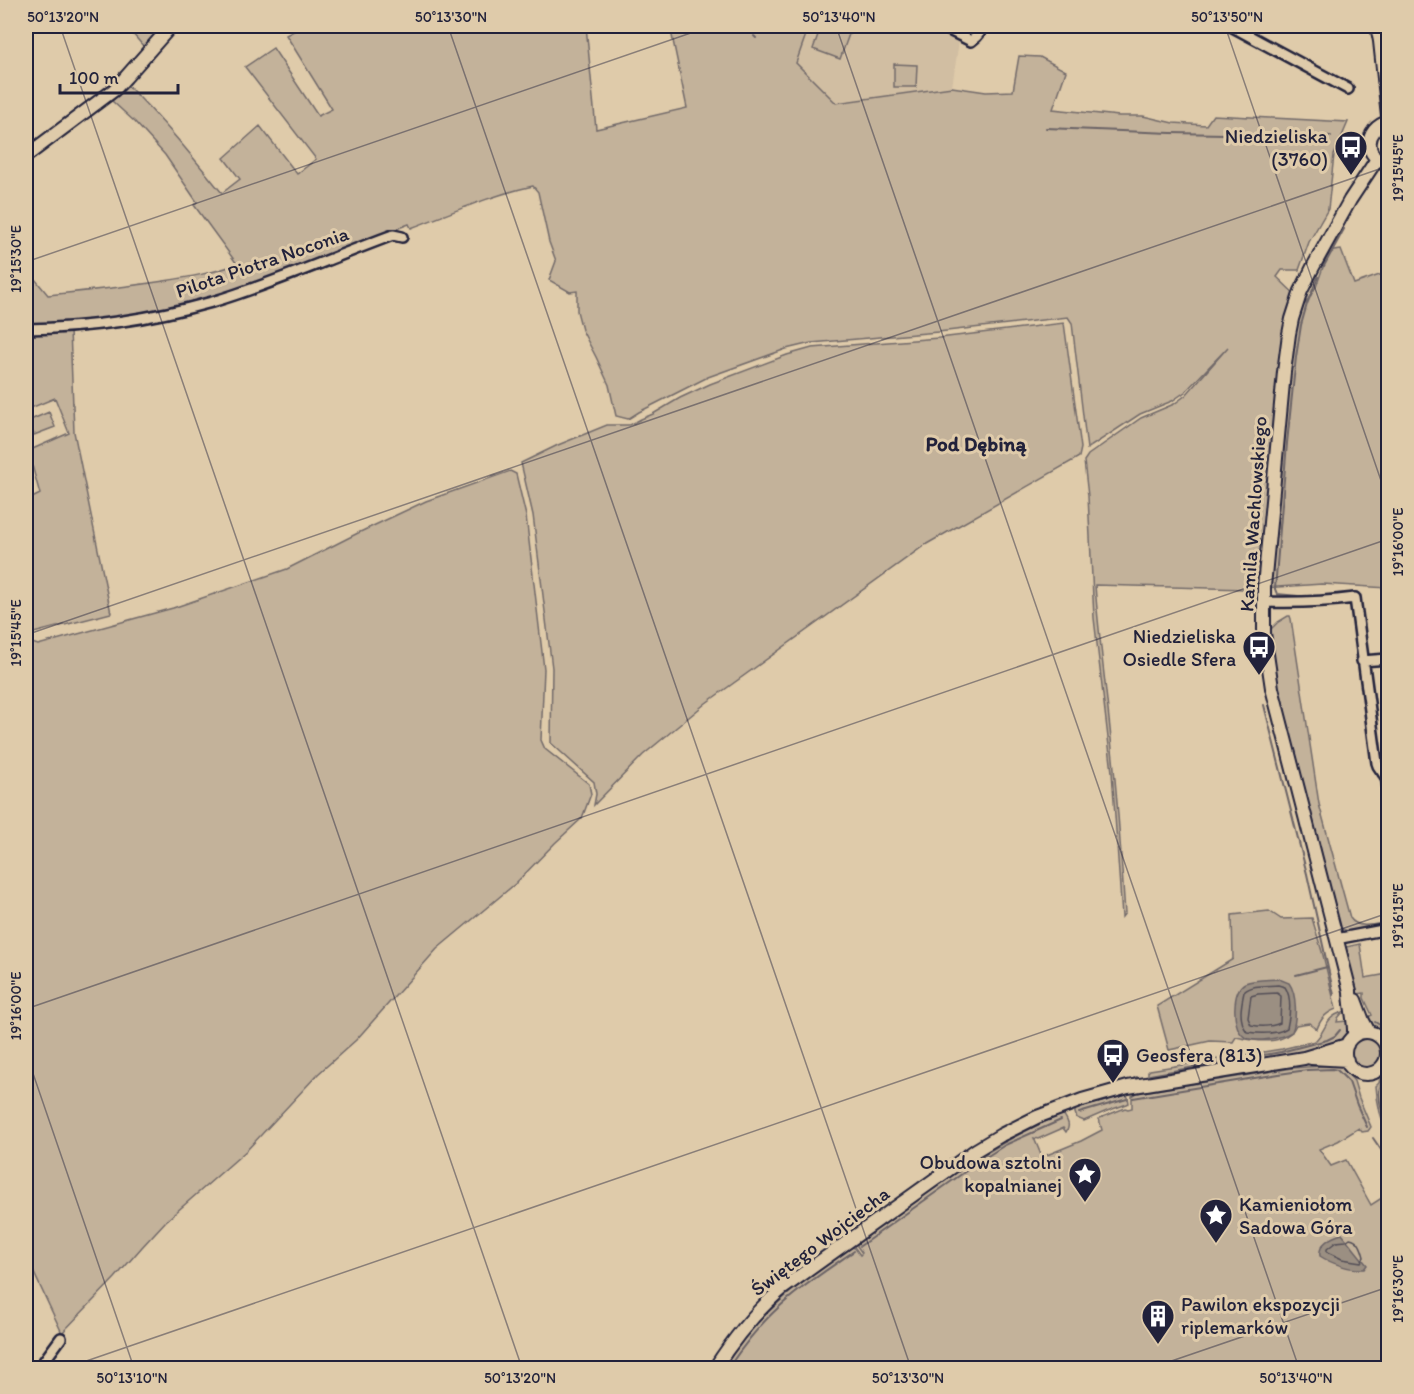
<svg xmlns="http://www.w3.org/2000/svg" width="1414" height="1394" font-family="Itim,sans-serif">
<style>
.built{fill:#d1bea2}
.green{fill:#c3b29a;stroke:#726a6a;stroke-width:1.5}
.water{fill:#9b8f82;stroke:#6b6366;stroke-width:1.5}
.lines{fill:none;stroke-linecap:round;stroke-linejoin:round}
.shore{stroke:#524e57;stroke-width:1.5}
.stream{stroke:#6b6366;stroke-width:2}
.minor-casing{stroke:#22223b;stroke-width:14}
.tertiary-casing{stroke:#22223b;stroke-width:16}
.minor{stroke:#dfcbaa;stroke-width:9}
.tertiary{stroke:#dfcbaa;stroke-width:12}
.ticks{fill:none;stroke:#22223b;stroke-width:1.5;stroke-opacity:0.45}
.labels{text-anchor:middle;stroke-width:6;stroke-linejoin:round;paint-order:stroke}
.poi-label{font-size:20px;fill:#22223b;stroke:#dfcbaa;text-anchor:end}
.street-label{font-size:20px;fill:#22223b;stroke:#dfcbaa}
.neighbourhood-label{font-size:21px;font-weight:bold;fill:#22223b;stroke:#dfcbaa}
.neatline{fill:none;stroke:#22223b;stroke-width:2}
.ticks-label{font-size:15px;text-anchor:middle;fill:#22223b}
</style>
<rect width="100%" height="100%" fill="#dfcbaa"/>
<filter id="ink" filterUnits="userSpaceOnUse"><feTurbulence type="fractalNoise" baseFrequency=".0167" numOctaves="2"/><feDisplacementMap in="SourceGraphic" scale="12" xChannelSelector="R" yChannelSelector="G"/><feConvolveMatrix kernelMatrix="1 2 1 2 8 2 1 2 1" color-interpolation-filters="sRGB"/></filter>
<g filter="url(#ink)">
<path class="built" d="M809,26H923L932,31L959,41L952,87L836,103L796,63Z"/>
<path class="green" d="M126,26H152L158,33L145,48Z
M303,26H586L596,129L687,108L670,26H809L796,63L836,103L952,87L986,92L1013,91L1019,56L1040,57L1066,71L1053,109L1119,116H1143L1173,123L1206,125L1213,115L1348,122L1334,155L1328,209L1309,242L1299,270H1282L1277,277L1305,304L1316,287L1327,256L1334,251L1341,250L1354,284L1388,272V588L1322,584L1247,589L1095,585C1099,640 1107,694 1112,749C1118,803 1121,858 1125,913L1122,917L1112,772L1094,618L1088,496L1084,461L1088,455L1141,418L1174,404L1186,395L1228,347L1185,392L1172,401L1140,414L1087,449L1072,323L1068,317L938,332L811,343L786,349L708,377L639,412L628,419L616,416L609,385L596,357L582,330L577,311V291L570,292L549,280L556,261L549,242L538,192L533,186C491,195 451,213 411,228L409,224L262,281L194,303L112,320L49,325H26V268L48,295C87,291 126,287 164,281C189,277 214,273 237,264L194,205L197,202L165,155L135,122L112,101L128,86C162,119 192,156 222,193L240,179L224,158L260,126L297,174L316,159L245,67L273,48L318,116L332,109L286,35Z
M821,26H852L840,59L813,49Z
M894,64L917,65L916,87H894Z
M1064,323L1081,448L1079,457L925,545L706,703L643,755L594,805L596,794L594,782L551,743L552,668L533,515L521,463L558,445L607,425H630L641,419L653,414L680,398L710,384L787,355L812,348L939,338Z
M70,330L74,432L111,613L26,635V501L40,494L28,451L69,433L55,398L26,410V333Z
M49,412L55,427L34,435L28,421Z
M510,471L516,474L526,516L544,669L541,740L545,749L589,784L591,794L582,818L555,843L515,884L437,949L356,1040L318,1074L247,1150L166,1221L142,1247L115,1278L62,1333L26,1256V644L29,642L38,645L173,608L287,569L358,533L426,501Z
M1288,616H1290L1291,619L1319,804L1350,918C1358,930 1376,924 1388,922V926L1347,931L1340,928L1276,682L1271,629L1278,622Z
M1269,911L1281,919L1312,918L1323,955L1336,1009C1326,1013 1321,1018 1317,1029L1309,1023L1296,1025C1286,1047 1255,1041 1236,1037L1233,1042L1210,1041L1169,1050L1157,1006L1233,959L1232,915Z
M1360,944L1365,978L1388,974V1043L1381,1033L1371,1027L1365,1018L1372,1015L1364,998V993L1357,994L1346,947Z
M1343,1012L1338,1018L1337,1022L1347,1021C1350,1035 1342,1041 1330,1044V1048L1151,1079L1148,1077V1072L1150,1070L1282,1049L1315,1041C1327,1030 1324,1017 1343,1012Z
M1351 1053a15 15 0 1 1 30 0a15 15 0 1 1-30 0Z
M1336,1065L1342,1067L1354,1081L1359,1098L1371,1127L1368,1131L1362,1132L1359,1128L1338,1141L1319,1149L1331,1166L1346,1160L1371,1205L1388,1194V1368H724C753,1316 804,1280 851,1247L855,1248L860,1255L862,1253L857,1246L858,1243C923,1197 986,1145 1061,1115H1064C1067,1120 1071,1126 1066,1132L1063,1128L1038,1139L1034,1138L1042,1157L1081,1141L1102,1130L1099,1119L1100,1118L1125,1108L1128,1109L1132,1108V1096L1137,1093L1293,1068Z
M1388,1070V1134C1381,1120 1377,1103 1376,1086L1379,1083L1380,1078Z
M1126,1095L1128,1097L1129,1103L1127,1104L1107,1111L1084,1121L1077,1118L1075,1113V1109Z"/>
<path class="water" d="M1279,979L1289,983C1297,994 1297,1020 1292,1032C1282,1038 1251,1045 1242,1035C1232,1025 1232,990 1245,983C1255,979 1268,980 1279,979Z
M1342,1234L1367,1265L1364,1269C1351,1270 1332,1264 1320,1256C1318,1244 1331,1237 1342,1234Z"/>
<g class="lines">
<path class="shore" d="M1278,985L1285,987C1292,997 1290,1016 1287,1028C1276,1035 1261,1034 1247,1032C1238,1020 1241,1006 1244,992C1252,984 1267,986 1278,985Z
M1277,993L1281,996L1280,1023C1271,1027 1261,1027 1251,1025L1248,1018L1251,996L1258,994Z
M1350,1238C1359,1239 1362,1249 1364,1257L1361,1262L1342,1259L1327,1252V1249L1336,1242L1346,1241Z"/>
<path class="stream" d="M754,36L756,38
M1046,128L1171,133L1331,136
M1324,266L1344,229
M1298,596L1277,594L1275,589L1287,443L1296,357L1301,325L1307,304L1318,277
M1264,705L1307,874L1334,995
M1296,975L1327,967
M1375,1022L1388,1030
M1388,1074C1385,1077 1381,1082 1380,1087C1377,1098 1384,1118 1388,1128
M1150,1075L1281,1052L1327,1040L1335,1036L1340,1030
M1133,1079L1137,1077
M1133,1098L1279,1074L1307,1070L1332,1069L1337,1070L1349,1082L1357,1105L1367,1127
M1079,1113L1127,1099
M1373,1138L1388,1160
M860,1246L983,1159L1005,1145L1061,1120
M728,1368C743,1346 759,1325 779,1307C802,1286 828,1269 854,1251"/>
<defs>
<path id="minor" d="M941,26L971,41L977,36L985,26
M1231,26L1348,89
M26,329C89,328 151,319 212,302C273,284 333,257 393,235L402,237
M1264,602C1295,603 1324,602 1355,598L1377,763C1378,768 1381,769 1383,773C1387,777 1387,783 1388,788
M1362,661L1388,659
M1336,939L1388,929
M39,1368L61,1338"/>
<path id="tertiary" d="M1377,26L1380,41L1388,116
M1388,122C1364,128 1363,160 1388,162
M26,156L114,90L126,77L171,26
M1355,1000L1363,1021L1369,1032
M1345 1053a21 21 0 1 1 42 0a21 21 0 1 1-42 0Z
M1354,1036C1355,1022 1350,1006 1350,991L1272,688L1264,634V587L1284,372L1289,334L1292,319L1301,291L1313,267L1350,200L1377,159
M1311,1058L1347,1060
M715,1368C734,1338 756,1311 783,1288L976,1150L1001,1135L1037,1117L1082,1100L1128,1087L1304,1058L1347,1045"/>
</defs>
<use href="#minor" class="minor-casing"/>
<use href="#tertiary" class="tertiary-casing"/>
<use href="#minor" class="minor"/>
<use href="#tertiary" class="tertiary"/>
</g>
</g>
<path class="ticks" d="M60,26L522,1368M448,26L911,1368M836,26L1299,1368M1225,26L1388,501M26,262L711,26M26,635L1388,166M26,1009L1388,539M26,1053L134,1368M66,1368L1388,913M1151,1368L1388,1287"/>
<defs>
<symbol id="bus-pin" viewBox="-11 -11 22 30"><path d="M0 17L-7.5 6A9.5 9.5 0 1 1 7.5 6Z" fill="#22223b" stroke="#dfcbaa"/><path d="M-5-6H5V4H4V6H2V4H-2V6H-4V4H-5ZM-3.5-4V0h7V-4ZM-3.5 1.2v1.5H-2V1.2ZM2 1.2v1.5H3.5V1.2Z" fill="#fff"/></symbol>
<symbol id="sight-pin" viewBox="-11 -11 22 30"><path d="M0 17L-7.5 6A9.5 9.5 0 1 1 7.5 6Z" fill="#22223b" stroke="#dfcbaa"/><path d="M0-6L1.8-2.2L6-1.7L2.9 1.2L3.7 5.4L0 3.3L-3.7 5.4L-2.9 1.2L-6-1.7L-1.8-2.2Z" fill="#fff"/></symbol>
<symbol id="building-pin" viewBox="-11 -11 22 30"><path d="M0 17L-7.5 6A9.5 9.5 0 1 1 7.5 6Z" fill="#22223b" stroke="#dfcbaa"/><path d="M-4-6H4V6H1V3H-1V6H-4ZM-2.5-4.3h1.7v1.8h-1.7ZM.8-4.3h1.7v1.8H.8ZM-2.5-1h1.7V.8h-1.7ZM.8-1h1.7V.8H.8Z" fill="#fff"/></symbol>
</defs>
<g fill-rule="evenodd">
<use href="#bus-pin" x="1332" y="128" width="38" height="52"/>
<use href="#bus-pin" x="1240" y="628" width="38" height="52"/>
<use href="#bus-pin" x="1094" y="1036" width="38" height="52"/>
<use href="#sight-pin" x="1066" y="1155" width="38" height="52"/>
<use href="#sight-pin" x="1197" y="1196" width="38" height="52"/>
<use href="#building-pin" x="1139" y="1297" width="38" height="52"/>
</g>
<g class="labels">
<g class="poi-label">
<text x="1328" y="143">Niedzieliska<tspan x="1328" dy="23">(3760)</tspan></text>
<text x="1236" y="643">Niedzieliska<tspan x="1236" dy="23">Osiedle Sfera</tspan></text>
<text x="1136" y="1062" text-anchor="start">Geosfera (813)</text>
<text x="1062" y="1169">Obudowa sztolni<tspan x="1062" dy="23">kopalnianej</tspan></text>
<text x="1239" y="1211" text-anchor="start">Kamieniołom<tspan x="1239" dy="23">Sadowa Góra</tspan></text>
<text x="1181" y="1311" text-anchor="start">Pawilon ekspozycji<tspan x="1181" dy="23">riplemarków</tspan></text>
</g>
<g class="street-label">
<text transform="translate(262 262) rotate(-19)" y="7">Pilota Piotra Noconia</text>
<text transform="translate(1253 514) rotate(-86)" y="7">Kamila Wachlowskiego</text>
<text transform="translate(820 1241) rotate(-37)" y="7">Świętego Wojciecha</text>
</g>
<g class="neighbourhood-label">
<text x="976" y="451">Pod Dębiną</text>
</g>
</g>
<rect width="1414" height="1394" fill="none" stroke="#dfcbaa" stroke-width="66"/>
<path d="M60 84v9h118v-9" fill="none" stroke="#22223b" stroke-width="3"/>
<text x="69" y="84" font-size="18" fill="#22223b" stroke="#dfcbaa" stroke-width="4.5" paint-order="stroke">100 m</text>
<rect x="33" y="33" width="1348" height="1328" class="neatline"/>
<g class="ticks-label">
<text x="63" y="22">50°13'20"N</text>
<text x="451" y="22">50°13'30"N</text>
<text x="839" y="22">50°13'40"N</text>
<text x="1227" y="22">50°13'50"N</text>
<text transform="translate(1398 168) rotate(-90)" y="5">19°15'45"E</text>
<text transform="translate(16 259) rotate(-90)" y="5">19°15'30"E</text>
<text transform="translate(1398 542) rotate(-90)" y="5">19°16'00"E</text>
<text transform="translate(16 633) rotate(-90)" y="5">19°15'45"E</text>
<text transform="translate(1398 916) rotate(-90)" y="5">19°16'15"E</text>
<text transform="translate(16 1006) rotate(-90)" y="5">19°16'00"E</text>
<text transform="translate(1398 1289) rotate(-90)" y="5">19°16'30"E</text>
<text x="132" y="1383">50°13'10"N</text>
<text x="520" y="1383">50°13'20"N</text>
<text x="908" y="1383">50°13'30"N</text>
<text x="1296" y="1383">50°13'40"N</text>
</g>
</svg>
